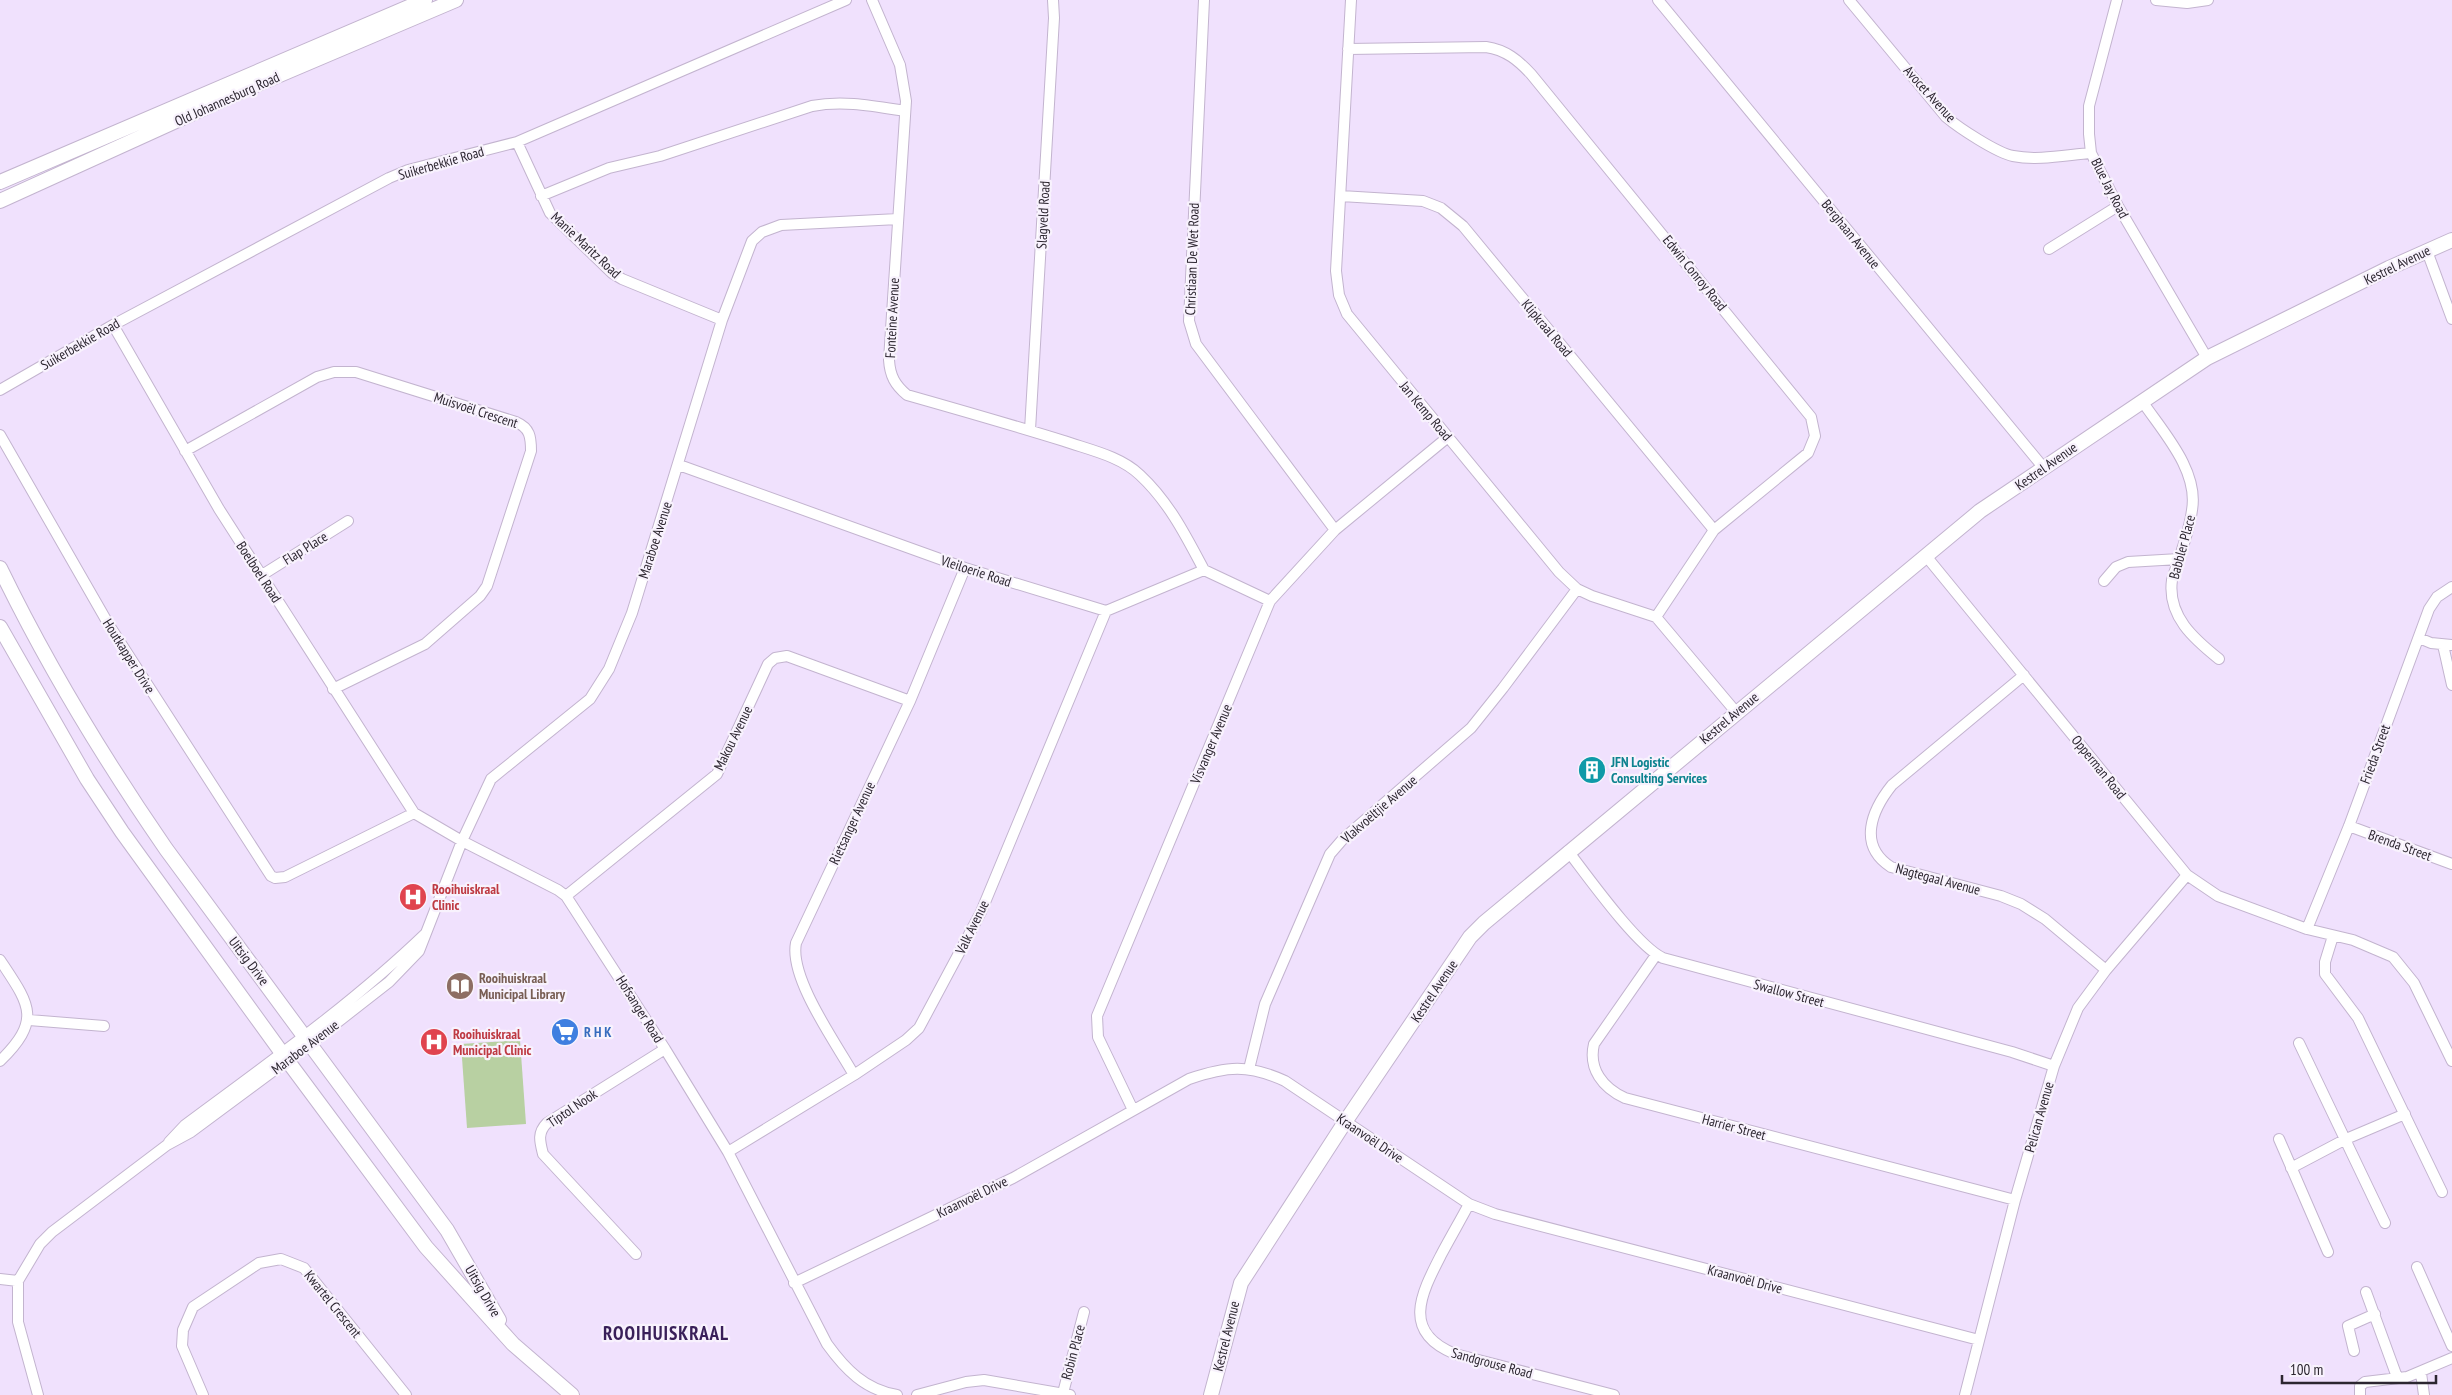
<svg xmlns="http://www.w3.org/2000/svg" width="2452" height="1395" font-family="'PT Sans Narrow',sans-serif">
<style>
.green{fill:#b8d0a2}
.lines{fill:none;stroke-linecap:round;stroke-linejoin:round}
.street-casing{stroke:#c3b4cf;stroke-width:12}
.secondary-casing{stroke:#c3b4cf;stroke-width:16}
.street{stroke:#fff;stroke-width:10}
.secondary{stroke:#fff;stroke-width:14}
.labels{text-anchor:middle;stroke-width:4.5;stroke-linejoin:round;paint-order:stroke}
.street-label{font-size:14px;fill:#2c2630;stroke:#f8f2fd}
.culture-label{font-size:14px;font-weight:bold;fill:#0d838f;stroke:#f8f2fd;text-anchor:start}
.health-label{font-size:14px;font-weight:bold;fill:#be3a42;stroke:#f8f2fd;text-anchor:start}
.education-label{font-size:14px;font-weight:bold;fill:#785e54;stroke:#f8f2fd;text-anchor:start}
.shop-label{font-size:14px;font-weight:bold;fill:#366cbe;stroke:#f8f2fd;text-anchor:start}
.district-label{font-size:19px;font-weight:bold;letter-spacing:1px;fill:#391f59;stroke:#f8f2fd}
</style>
<rect width="100%" height="100%" fill="#f0e1fd"/>
<path class="green" d="M520,1040L526,1124L467,1128L461,1044Z"/>
<g class="lines">
<defs>
<path id="street" d="M872,0L900,65L906,101L889,360C890,376 895,385 907,395C960,410 1012,425 1064,441C1090,450 1120,456 1140,475C1169,502 1186,536 1204,570
M1204,0L1189,321L1196,344L1335,530
M1351,0L1336,271L1339,295L1347,314L1559,572L1577,589L1592,596L1656,617L1736,712
M1658,0L2043,467
M1849,0L1946,117C1959,128 1997,153 2013,156C2038,161 2066,155 2091,153
M2117,0L2089,106V134L2091,153L2118,206L2207,358
M2156,0L2187,3L2208,0
M1348,49L1486,47C1506,50 1518,60 1531,74L1811,417L1815,436L1808,453L1714,530L1656,617
M517,142L550,213L612,273L622,279L722,320
M541,196L609,168L660,156L812,106C843,100 873,106 905,111
M1341,196L1423,201L1441,208L1463,226L1714,530
M2049,249L2118,206
M2427,251L2452,319
M113,325L219,509L414,813
M0,390L113,325L389,178L408,170L517,142L846,0
M2142,401C2162,431 2199,470 2192,510C2189,534 2179,557 2172,580C2167,616 2194,639 2219,659
M1030,430L1054,18L1053,0
M0,435L109,625L271,876L275,878L285,877L414,813L462,841L558,890L566,896L665,1049L728,1152L827,1344C845,1369 865,1390 897,1395
M185,451L317,377L334,372H356L516,422C530,428 531,437 531,451L487,586L480,596L425,644L333,689
M679,465L965,568L1106,611L1204,570L1270,601
M1926,556L2187,875L2218,896L2307,929L2353,940L2393,957L2414,983L2452,1061
M262,575L348,521
M2104,581L2116,567L2128,562L2179,559
M2419,638L2431,643L2452,645
M2443,645L2452,685
M2024,675L1892,785C1872,810 1857,845 1891,867L2001,896L2021,904L2045,919L2106,970
M2349,826L2452,864
M1568,851C1588,877 1637,946 1663,958L2012,1052L2054,1066
M566,896L717,774L768,664L775,658L787,656L910,701
M2307,929L2349,826L2429,609L2437,597L2452,587
M2333,936L2325,962V974L2358,1018L2442,1192
M1656,955L1594,1044C1588,1069 1603,1088 1625,1098L2015,1200
M0,960C29,1004 43,1019 0,1061
M29,1020L104,1026
M2299,1043L2385,1223
M1249,1069L1265,1004L1330,854L1343,839L1471,728L1503,688L1577,589
M854,1075C836,1043 789,978 796,943L910,701L965,568
M1133,1110L1098,1037L1097,1016L1270,601L1335,530L1448,437
M2279,1139L2328,1252
M169,1142L185,1125C267,1064 351,1005 425,934
M728,1152L854,1075L906,1040L919,1028L981,912L1106,611
M2291,1168L2346,1139L2405,1114
M1469,1204C1460,1221 1450,1238 1441,1255C1421,1294 1401,1332 1455,1354L1614,1395
M636,1254L543,1154C540,1142 537,1133 547,1123L665,1049
M2417,1267L2452,1346
M0,1279L18,1281
M794,1283L1013,1178L1189,1079C1227,1066 1248,1064 1285,1081L1469,1204L1495,1214L1979,1340
M2366,1292L2397,1377
M2354,1351L2348,1326L2375,1314
M2421,1373L2424,1395
M1063,1393L1084,1312
M38,1395L18,1322V1281L40,1244L52,1232L167,1145L191,1132L311,1043L389,982L419,951L462,841L491,779L590,699L609,669L632,613L722,320L752,241L762,232L781,225L898,219
M203,1395L182,1346L183,1330L193,1307L259,1263L281,1259L304,1268L406,1395
M917,1395L966,1382L984,1380L1070,1395
M1965,1395L2015,1200L2054,1066L2078,1008L2106,970L2187,875
M2360,1395V1386L2365,1382L2407,1377L2452,1358"/>
<path id="secondary" d="M0,182L425,0
M0,201L242,91L456,0
M0,568C48,667 104,759 166,849L447,1230L499,1320
M0,627L87,779L122,832L287,1060L426,1247L513,1344L572,1395
M1211,1395L1241,1283L1345,1122L1470,937L1484,923L1980,511L2207,358L2389,268L2452,240"/>
</defs>
<use href="#street" class="street-casing"/>
<use href="#secondary" class="secondary-casing"/>
<use href="#street" class="street"/>
<use href="#secondary" class="secondary"/>
</g>
<defs>
<symbol id="building-disc" viewBox="-11 -11 22 22"><circle r="9.5" fill="#0f9aa8" stroke="#f8f2fd"/><path d="M-4-6H4V6H1V3H-1V6H-4ZM-2.5-4.3h1.7v1.8h-1.7ZM.8-4.3h1.7v1.8H.8ZM-2.5-1h1.7V.8h-1.7ZM.8-1h1.7V.8H.8Z" fill="#fff"/></symbol>
<symbol id="hospital-disc" viewBox="-11 -11 22 22"><circle r="9.5" fill="#e0444e" stroke="#f8f2fd"/><path d="M-5-5h3v3.5h4V-5h3V5h-3V1.5h-4V5h-3Z" fill="#fff"/></symbol>
<symbol id="library-disc" viewBox="-11 -11 22 22"><circle r="9.5" fill="#8d6e63" stroke="#f8f2fd"/><path d="M-6-4Q-3-5.5-.7-3.5V5Q-3 3-6 4ZM6-4Q3-5.5 .7-3.5V5Q3 3 6 4Z" fill="#fff"/></symbol>
<symbol id="supermarket-disc" viewBox="-11 -11 22 22"><circle r="9.5" fill="#3f7fe0" stroke="#f8f2fd"/><path d="M-6-5.5h2.5l.6 2H6L4.5 2H-2.5L-4.4-4H-6ZM-1.5 3.2a1.3 1.3 0 1 0 .1 0ZM3 3.2a1.3 1.3 0 1 0 .1 0Z" fill="#fff"/></symbol>
</defs>
<g fill-rule="evenodd">
<use href="#building-disc" x="1576" y="754" width="32" height="32"/>
<use href="#hospital-disc" x="397" y="881" width="32" height="32"/>
<use href="#library-disc" x="444" y="970" width="32" height="32"/>
<use href="#supermarket-disc" x="549" y="1016" width="32" height="32"/>
<use href="#hospital-disc" x="418" y="1026" width="32" height="32"/>
</g>
<g class="labels">
<g class="street-label">
<text transform="translate(1930 94) rotate(48)" y="5">Avocet Avenue</text>
<text transform="translate(227 99) rotate(-24)" y="5">Old Johannesburg Road</text>
<text transform="translate(441 163) rotate(-16)" y="5">Suikerbekkie Road</text>
<text transform="translate(2110 188) rotate(63)" y="5">Blue Jay Road</text>
<text transform="translate(1043 215) rotate(-87)" y="5">Slagveld Road</text>
<text transform="translate(1851 234) rotate(51)" y="5">Berghaan Avenue</text>
<text transform="translate(586 245) rotate(43)" y="5">Manie Maritz Road</text>
<text transform="translate(1192 259) rotate(-88)" y="5">Christiaan De Wet Road</text>
<text transform="translate(2397 265) rotate(-26)" y="5">Kestrel Avenue</text>
<text transform="translate(1695 273) rotate(51)" y="5">Edwin Conroy Road</text>
<text transform="translate(892 318) rotate(-87)" y="5">Fonteine Avenue</text>
<text transform="translate(1547 328) rotate(50)" y="5">Klipkraal Road</text>
<text transform="translate(80 344) rotate(-30)" y="5">Suikerbekkie Road</text>
<text transform="translate(476 410) rotate(18)" y="5">Muisvoël Crescent</text>
<text transform="translate(1426 411) rotate(50)" y="5">Jan Kemp Road</text>
<text transform="translate(2046 466) rotate(-35)" y="5">Kestrel Avenue</text>
<text transform="translate(655 540) rotate(-72)" y="5">Maraboe Avenue</text>
<text transform="translate(2182 547) rotate(-75)" y="5">Babbler Place</text>
<text transform="translate(305 548) rotate(-32)" y="5">Flap Place</text>
<text transform="translate(976 571) rotate(18)" y="5">Vleiloerie Road</text>
<text transform="translate(259 572) rotate(57)" y="5">Boelboel Road</text>
<text transform="translate(129 656) rotate(58)" y="5">Houtkapper Drive</text>
<text transform="translate(1729 718) rotate(-40)" y="5">Kestrel Avenue</text>
<text transform="translate(733 738) rotate(-64)" y="5">Makou Avenue</text>
<text transform="translate(1211 744) rotate(-67)" y="5">Visvanger Avenue</text>
<text transform="translate(2375 754) rotate(-70)" y="5">Frieda Street</text>
<text transform="translate(2099 767) rotate(51)" y="5">Opperman Road</text>
<text transform="translate(1379 809) rotate(-41)" y="5">Vlakvoëltjie Avenue</text>
<text transform="translate(852 823) rotate(-65)" y="5">Rietsanger Avenue</text>
<text transform="translate(2400 845) rotate(20)" y="5">Brenda Street</text>
<text transform="translate(1938 879) rotate(15)" y="5">Nagtegaal Avenue</text>
<text transform="translate(972 927) rotate(-64)" y="5">Valk Avenue</text>
<text transform="translate(249 961) rotate(53)" y="5">Uitsig Drive</text>
<text transform="translate(1434 991) rotate(-56)" y="5">Kestrel Avenue</text>
<text transform="translate(1789 993) rotate(15)" y="5">Swallow Street</text>
<text transform="translate(640 1009) rotate(58)" y="5">Hofsanger Road</text>
<text transform="translate(305 1047) rotate(-37)" y="5">Maraboe Avenue</text>
<text transform="translate(572 1108) rotate(-34)" y="5">Tiptol Nook</text>
<text transform="translate(2039 1117) rotate(-74)" y="5">Pelican Avenue</text>
<text transform="translate(1734 1127) rotate(15)" y="5">Harrier Street</text>
<text transform="translate(1370 1138) rotate(34)" y="5">Kraanvoël Drive</text>
<text transform="translate(972 1197) rotate(-26)" y="5">Kraanvoël Drive</text>
<text transform="translate(1745 1279) rotate(15)" y="5">Kraanvoël Drive</text>
<text transform="translate(483 1291) rotate(60)" y="5">Uitsig Drive</text>
<text transform="translate(333 1304) rotate(51)" y="5">Kwartel Crescent</text>
<text transform="translate(1226 1336) rotate(-76)" y="5">Kestrel Avenue</text>
<text transform="translate(1073 1352) rotate(-75)" y="5">Robin Place</text>
<text transform="translate(1492 1363) rotate(15)" y="5">Sandgrouse Road</text>
</g>
<g class="culture-label">
<text x="1611" y="767">JFN Logistic<tspan x="1611" dy="16">Consulting Services</tspan></text>
</g>
<g class="health-label">
<text x="432" y="894">Rooihuiskraal<tspan x="432" dy="16">Clinic</tspan></text>
<text x="453" y="1039">Rooihuiskraal<tspan x="453" dy="16">Municipal Clinic</tspan></text>
</g>
<g class="education-label">
<text x="479" y="983">Rooihuiskraal<tspan x="479" dy="16">Municipal Library</tspan></text>
</g>
<g class="shop-label">
<text x="584" y="1037">R H K</text>
</g>
<g class="district-label">
<text x="666" y="1340">ROOIHUISKRAAL</text>
</g>
</g>
<path d="M2282 1375v8h154v-8" fill="none" stroke="#2c2630" stroke-width="2.5"/>
<text x="2290" y="1375" font-size="15" fill="#2c2630" stroke="#f8f2fd" stroke-width="4" paint-order="stroke">100 m</text>
</svg>
